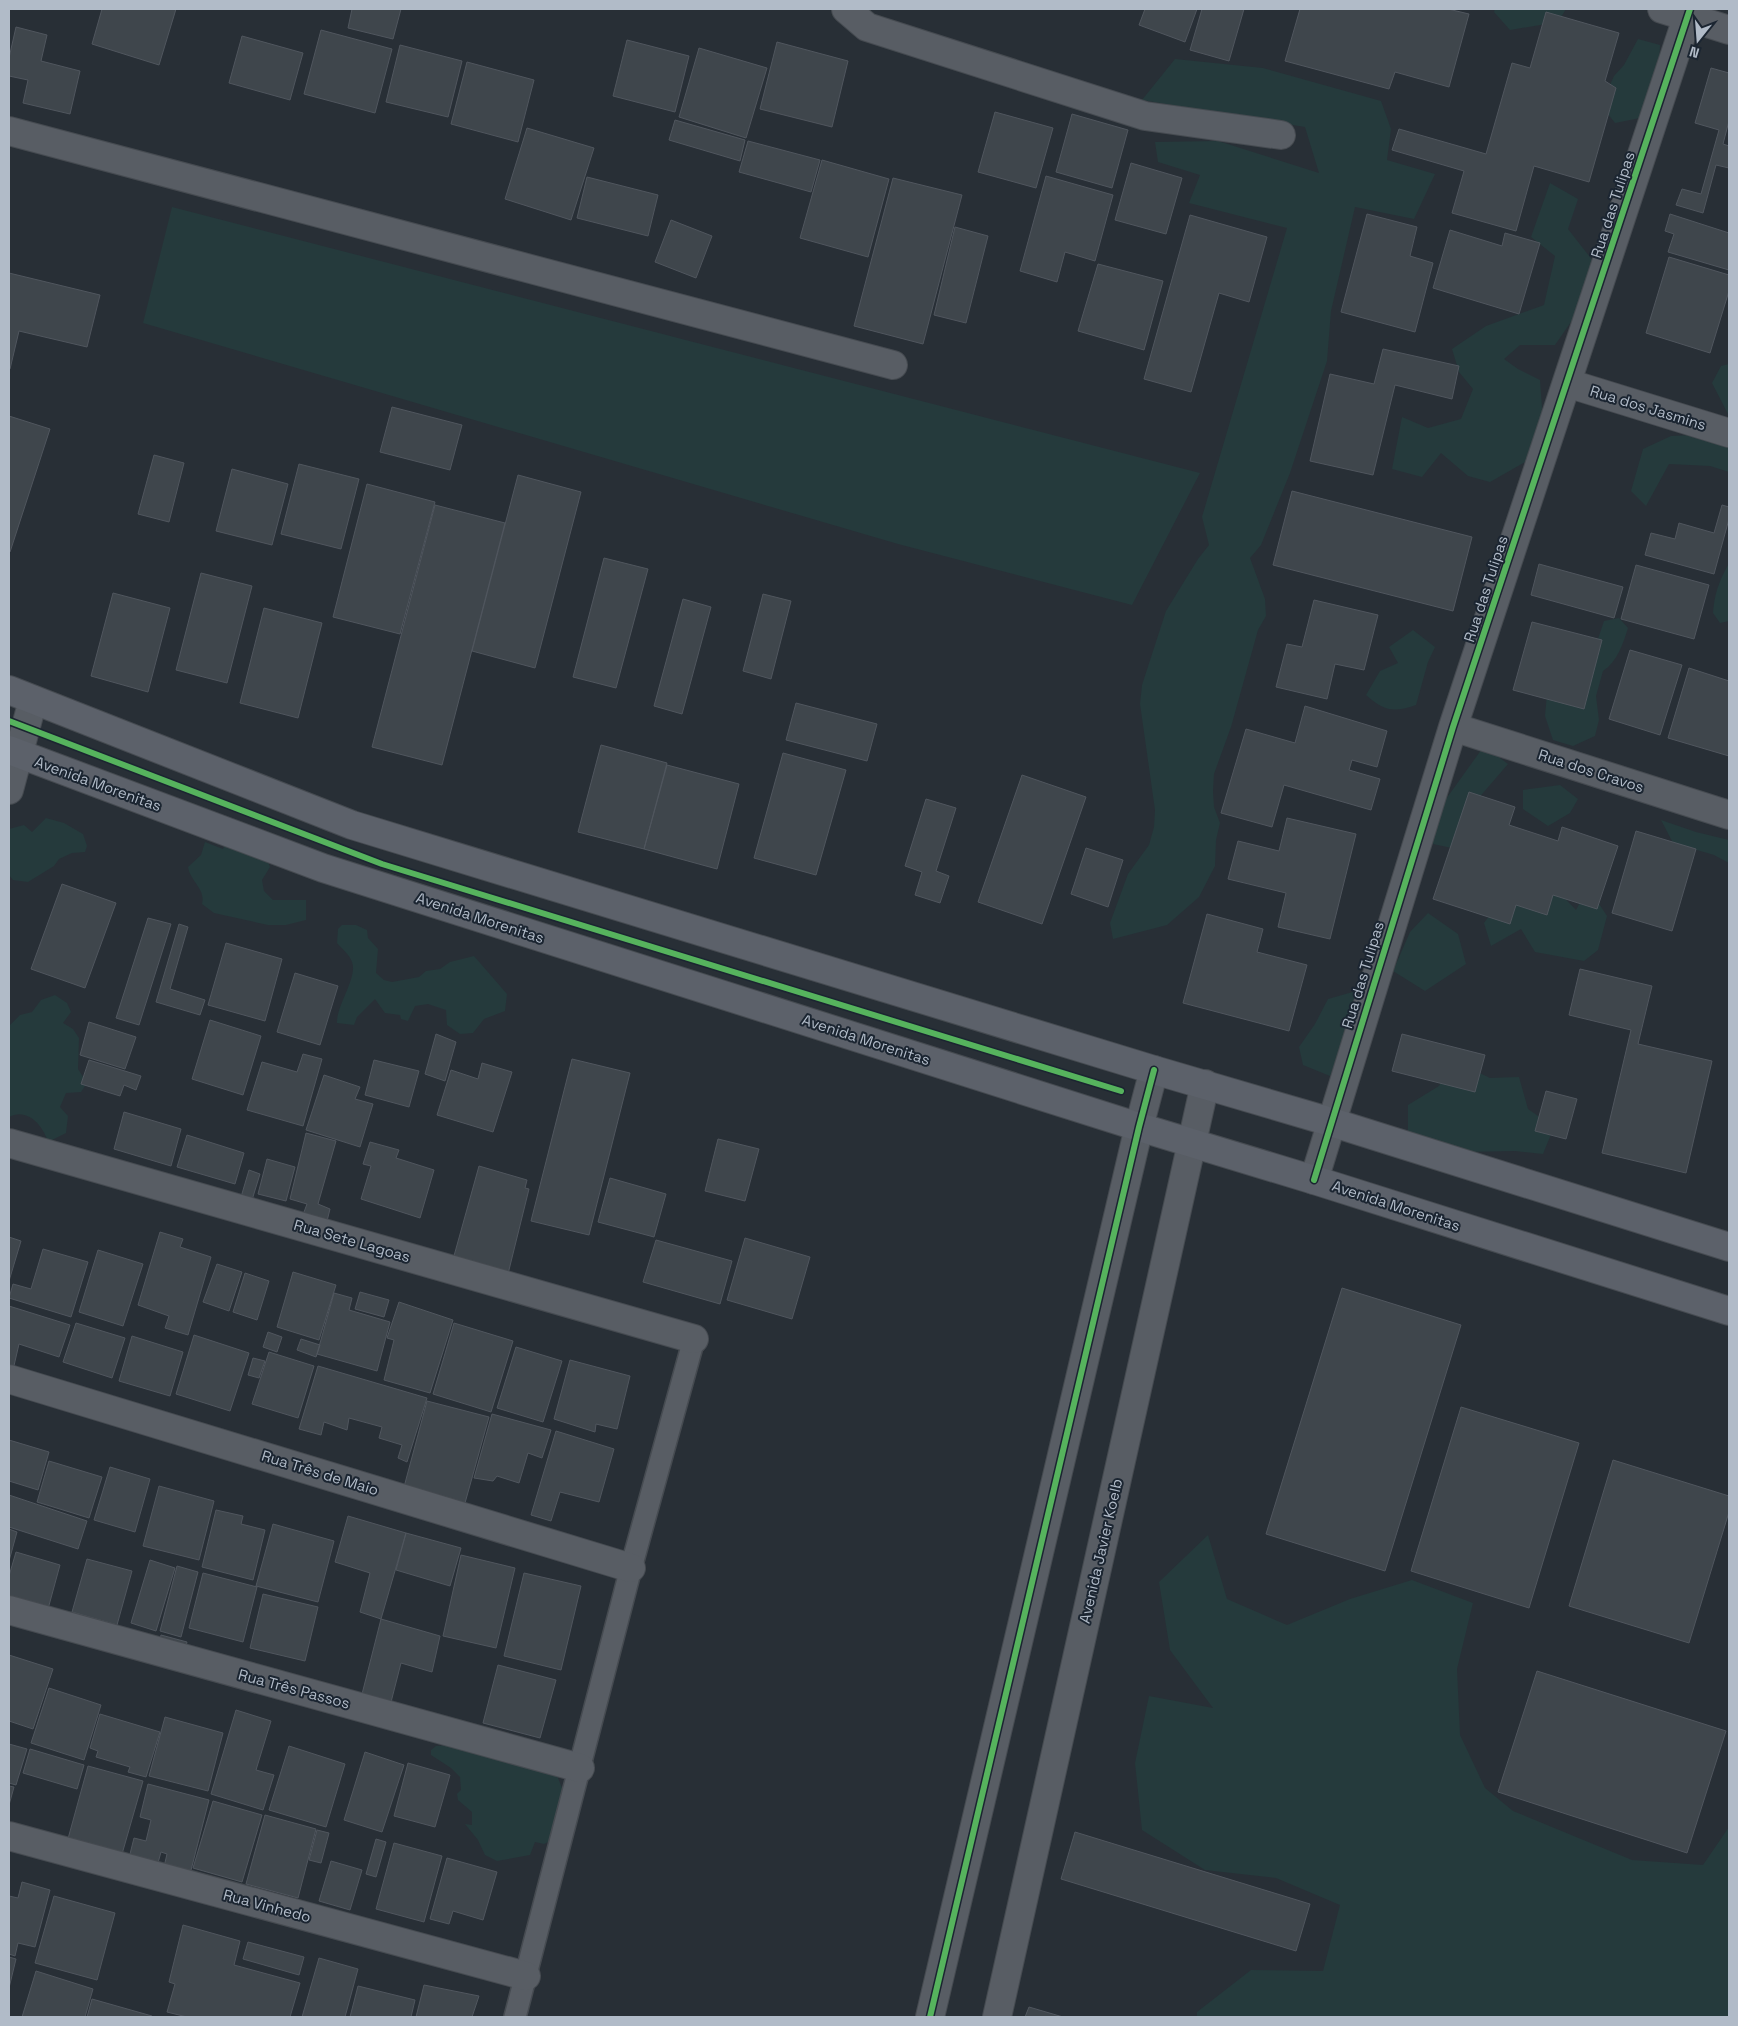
<svg xmlns="http://www.w3.org/2000/svg" width="1738" height="2026" font-family="'Space Grotesk',sans-serif">
<style>
.green{fill:#253a3c}
.building{fill:#3f464c;stroke:#50565e}
.lines{fill:none;stroke-linecap:round;stroke-linejoin:round}
.service-casing{stroke:#464b51;stroke-width:24}
.minor-casing{stroke:#464b51;stroke-width:30}
.tertiary-casing{stroke:#464b51;stroke-width:30}
.secondary-casing{stroke:#464b51;stroke-width:30}
.service{stroke:#585d64;stroke-width:21}
.minor{stroke:#585d64;stroke-width:28}
.tertiary{stroke:#585d64;stroke-width:28}
.secondary{stroke:#5c616a;stroke-width:28}
.cycleway-casing{stroke:#1b2531;stroke-width:9}
.cycleway{stroke:#56b35d;stroke-width:6}
.labels{text-anchor:middle;stroke-width:4;stroke-linejoin:round;paint-order:stroke}
.street-label{font-size:15px;fill:#b1bbc8;stroke:#1b2531}
</style>
<rect width="100%" height="100%" fill="#282f36"/>
<path class="green" d="M1495,9H1566L1558,22L1510,30L1494,12Z
M1638,39L1660,45L1658,91L1640,118L1615,123L1601,105L1614,76L1624,65Z
M1175,59L1263,68L1381,101L1391,129L1387,160L1435,174L1414,219L1355,207L1331,311L1327,361L1290,473L1261,545L1250,558L1265,599L1266,616L1258,630L1231,727L1214,774L1213,791L1214,807L1220,823L1216,840L1215,866L1199,897L1167,925L1113,939L1110,923L1128,874L1149,845L1154,827L1155,810L1140,704L1142,685L1166,611L1198,559L1209,545L1202,517L1287,228L1189,203L1200,175L1158,162L1155,142L1218,141L1319,173L1305,127L1142,100Z
M1550,183L1578,199L1568,229L1593,261L1591,293L1555,345H1520L1504,359L1518,369L1540,380L1544,435L1532,458L1490,482L1468,476L1441,453L1422,477L1392,469L1402,417L1428,428L1461,419L1473,389L1459,372L1452,349L1486,326L1544,305L1555,256L1531,237Z
M172,207L1200,473L1132,605L898,544L143,323Z
M1729,364V416L1712,383L1721,366Z
M1694,435L1729,446V472L1710,466L1669,464L1646,506L1631,491L1643,449L1671,436Z
M1728,565L1729,567V621L1720,623L1713,613C1714,595 1719,581 1728,565Z
M1619,618L1628,628C1623,644 1617,662 1603,671L1596,696L1599,720L1595,736L1573,746L1553,740L1545,716L1547,694L1594,651L1604,621Z
M1413,630L1435,647L1428,662L1416,705C1393,713 1384,711 1366,695L1380,671L1398,663L1389,647Z
M1484,746L1508,764L1477,800L1461,850L1424,842L1431,820Z
M1560,785L1578,799L1570,813L1548,826L1523,809V790Z
M46,818L64,823L83,834L87,846L85,852L72,853L59,859L54,866L28,882L13,880L9,875V829L24,825L32,832Z
M1661,820L1696,832L1729,840V863L1714,855L1673,843Z
M205,842L223,849L225,845L264,852L270,867L262,880L264,891L273,900H306V920L286,925H268L214,913L202,904C206,889 190,881 188,867L201,855Z
M1546,879L1576,910L1588,887L1607,916L1598,950L1584,961L1535,952L1521,929L1491,946L1484,923L1505,894Z
M1428,913L1458,934L1466,964L1425,991L1393,971L1410,932Z
M342,925H356L367,930L368,938L378,949L376,973L384,980L392,982L419,977L426,971L440,969L450,962L474,956L507,994L505,1011L484,1019L473,1033L460,1034L447,1025L446,1010L428,1004L415,1006L408,1021L401,1019L400,1015L385,1013L375,999L357,1017L354,1025L337,1023C336,1006 358,977 352,962C350,955 341,948 337,943L338,929Z
M1356,991L1351,1019L1330,1076L1303,1065L1299,1047L1315,1024L1328,999Z
M55,995L67,1003L71,1012L63,1023L73,1029L79,1038L78,1069L87,1083L81,1092L66,1093L60,1107L68,1116L66,1133L48,1142C43,1125 27,1107 9,1117V1026L20,1015L32,1012L41,1000Z
M1453,1060L1490,1078L1519,1077L1528,1109L1554,1127L1543,1154L1515,1151L1462,1152L1408,1132V1105L1439,1086Z
M1208,1535L1227,1599L1287,1625L1350,1599L1412,1580L1473,1603L1457,1669L1460,1735L1485,1788L1513,1811L1632,1860L1703,1865L1729,1827V2017H1197V2012L1251,1970L1323,1971L1340,1905L1276,1878L1205,1870L1142,1830L1135,1763L1149,1696L1213,1708L1170,1650L1159,1582Z
M464,1744L556,1773L562,1788L569,1798L556,1838L544,1844L535,1842L530,1855L497,1861L485,1855L478,1840L465,1824L472,1825V1812L458,1800L457,1794L461,1790L460,1777L451,1768L431,1755V1750L436,1746Z"/>
<path class="building" d="M102,9H176L159,65L92,44Z
M352,9H401L393,39L348,28Z
M1145,9H1197L1185,42L1139,25Z
M1202,9H1244L1229,61L1190,50Z
M1300,9H1448L1469,14L1449,87L1395,72L1389,89L1285,61Z
M1546,12L1619,33L1605,81L1616,88L1589,182L1534,166L1516,231L1452,213L1464,171L1392,150L1399,129L1486,154L1512,63L1530,68Z
M16,27L47,35L41,61L80,71L70,114L23,103L28,80L9,76V58Z
M321,30L392,49L375,113L304,94Z
M242,36L303,53L290,100L229,83Z
M627,40L689,56L675,112L613,96Z
M777,42L848,61L832,127L760,109Z
M400,45L462,61L448,117L386,102Z
M699,48L767,68L746,138L679,117Z
M467,62L534,80L518,142L451,124Z
M1711,68L1729,73V121L1723,144L1729,146V168L1716,165L1703,213L1676,205L1682,189L1701,194L1719,130L1695,123Z
M995,112L1053,128L1036,188L978,172Z
M1072,114L1128,130L1112,188L1056,172Z
M675,120L745,140L740,161L669,140Z
M527,128L594,148L571,220L505,199Z
M748,141L820,160L811,192L739,172Z
M822,160L889,179L868,257L800,238Z
M1131,163L1182,178L1166,234L1115,220Z
M1046,176L1113,195L1095,261L1065,252L1057,282L1020,271Z
M587,177L658,195L648,236L577,218Z
M893,178L962,195L923,344L854,326Z
M1367,214L1417,227L1410,256L1433,263L1415,332L1341,312Z
M1670,214L1729,233V270L1668,252L1674,234L1665,231Z
M1190,215L1267,237L1249,302L1219,293L1191,392L1144,379Z
M671,220L712,236L696,278L655,262Z
M955,227L988,236L966,323L934,315Z
M1450,230L1502,246L1505,233L1540,243L1519,314L1433,288Z
M1669,257L1729,275V291L1710,353L1646,333Z
M1098,264L1163,281L1144,350L1078,331Z
M9,273L100,295L87,347L19,331L10,369H9Z
M1383,349L1459,366L1452,399L1395,385L1373,475L1310,461L1330,374L1374,384Z
M392,407L462,425L450,470L380,452Z
M9,416L50,429L10,552L9,551Z
M154,455L184,463L169,522L138,514Z
M299,464L359,479L341,549L281,534Z
M232,469L288,484L272,545L216,531Z
M518,475L581,492L535,668L472,651Z
M367,484L435,502L400,634L333,617Z
M1292,491L1472,537L1453,611L1273,565Z
M435,505L505,523L442,765L372,747Z
M1722,505L1729,507V519L1714,574L1645,555L1651,533L1675,539L1679,523L1714,533Z
M604,558L648,569L616,688L573,677Z
M1539,564L1623,587L1614,618L1531,595Z
M1636,565L1709,585L1694,639L1621,619Z
M201,573L252,586L227,683L176,670Z
M113,593L170,608L148,692L91,676Z
M763,594L791,601L771,679L743,671Z
M683,599L711,607L682,714L654,706Z
M1314,600L1378,615L1364,670L1335,664L1327,699L1276,687L1287,644L1302,647Z
M264,608L322,623L298,718L240,703Z
M1532,622L1602,640L1584,709L1513,690Z
M1630,650L1682,665L1660,735L1609,719Z
M1689,668L1729,681V756L1668,738Z
M796,703L877,724L867,761L786,740Z
M1305,706L1387,731L1377,767L1352,760L1349,770L1380,779L1371,810L1284,785L1272,827L1221,813L1246,729L1295,743Z
M601,745L667,763L644,849L578,832Z
M783,753L846,770L816,875L754,858Z
M667,765L739,784L717,869L644,849Z
M1022,775L1086,797L1042,924L978,902Z
M1469,792L1515,807L1509,825L1558,841L1562,827L1618,846L1597,909L1553,895L1547,915L1516,905L1510,924L1433,899Z
M926,799L956,808L936,871L949,876L940,903L915,895L922,872L905,866Z
M1287,818L1356,834L1330,939L1278,927L1286,893L1228,879L1238,841L1279,851Z
M1636,831L1696,849L1672,931L1612,913Z
M1086,848L1123,860L1108,907L1071,894Z
M62,884L116,903L85,988L31,969Z
M1207,914L1263,929L1257,952L1307,965L1289,1031L1183,1003Z
M148,918L171,924L139,1025L116,1018Z
M179,924L188,927L170,989L205,1000L200,1015L156,1002Z
M226,943L282,959L265,1021L208,1005Z
M1580,969L1652,986L1638,1044L1712,1061L1686,1173L1602,1153L1631,1030L1569,1015Z
M295,973L338,986L320,1045L277,1032Z
M210,1020L261,1036L243,1095L192,1079Z
M89,1022L136,1037L125,1069L80,1055Z
M436,1034L456,1042L445,1081L425,1074Z
M1402,1034L1485,1055L1475,1092L1392,1071Z
M303,1054L322,1059L303,1126L247,1110L262,1062L297,1072Z
M572,1059L630,1073L589,1235L531,1221Z
M89,1060L141,1076L136,1090L124,1085L120,1096L81,1084Z
M374,1060L419,1071L409,1107L365,1095Z
M482,1063L512,1072L493,1132L437,1115L451,1070L478,1079Z
M324,1075L360,1087L355,1099L373,1104L360,1147L306,1130Z
M1546,1091L1577,1099L1566,1139L1535,1131Z
M124,1112L181,1129L171,1166L114,1149Z
M306,1133L336,1141L318,1204L330,1209L325,1229L301,1220L307,1204L290,1199Z
M187,1135L244,1153L235,1184L177,1167Z
M718,1139L759,1149L745,1201L705,1191Z
M370,1142L399,1150L396,1158L434,1170L420,1218L361,1199L371,1166L363,1164Z
M267,1159L295,1167L286,1201L258,1194Z
M479,1166L527,1180L525,1188L529,1189L507,1278L452,1263Z
M249,1170L260,1174L252,1200L241,1197Z
M610,1178L666,1194L654,1237L598,1222Z
M160,1232L183,1239L180,1247L211,1257L188,1335L165,1328L169,1316L138,1305Z
M9,1237L21,1241L9,1281Z
M745,1238L810,1257L792,1319L727,1300Z
M656,1240L732,1261L720,1304L643,1282Z
M43,1249L88,1262L71,1317L9,1298L13,1284L31,1289Z
M98,1250L143,1264L123,1326L79,1312Z
M217,1264L242,1272L229,1311L203,1302Z
M293,1272L336,1285L319,1340L277,1327Z
M245,1273L269,1281L257,1320L233,1312Z
M1342,1288L1461,1325L1385,1571L1266,1534Z
M360,1292L389,1300L384,1317L355,1309Z
M334,1293L352,1298L349,1310L390,1322L377,1371L317,1354Z
M399,1302L453,1320L430,1393L384,1380L394,1340L387,1338Z
M9,1306L70,1325L59,1357L19,1344L13,1370L9,1369Z
M76,1323L125,1338L112,1378L63,1362Z
M454,1323L513,1341L491,1412L433,1394Z
M268,1332L282,1337L277,1352L263,1347Z
M194,1335L249,1353L230,1411L176,1394Z
M132,1336L183,1352L170,1396L119,1381Z
M301,1339L320,1345L316,1357L297,1350Z
M516,1347L562,1361L543,1422L497,1408Z
M269,1352L314,1366L298,1418L252,1404Z
M253,1358L265,1361L259,1378L248,1375Z
M570,1360L630,1376L617,1429L596,1424L595,1432L554,1419Z
M318,1366L427,1398L407,1462L398,1458L402,1445L379,1438L382,1427L349,1418L347,1430L324,1422L321,1435L299,1429Z
M427,1401L489,1417L465,1503L404,1487Z
M1461,1407L1579,1443L1529,1608L1411,1571Z
M492,1414L551,1430L542,1458L528,1453L519,1483L497,1476L493,1481L474,1478Z
M556,1431L614,1449L599,1502L560,1492L551,1521L531,1515Z
M9,1440L49,1452L38,1490L9,1481Z
M1613,1460L1729,1496V1512L1689,1643L1569,1606Z
M49,1461L102,1477L89,1518L37,1502Z
M110,1467L150,1479L135,1532L94,1520Z
M159,1486L214,1501L199,1560L143,1546Z
M9,1495L87,1521L78,1549L9,1527Z
M216,1510L243,1516L241,1524L265,1530L253,1580L202,1567Z
M348,1516L406,1533L381,1619L360,1612L370,1573L335,1562Z
M273,1524L334,1541L318,1602L256,1586Z
M9,1529L17,1532L9,1561Z
M406,1533L461,1548L450,1586L396,1570Z
M16,1552L60,1565L48,1609L9,1598V1576Z
M461,1555L515,1568L496,1648L443,1636Z
M87,1559L132,1571L117,1625L72,1612Z
M150,1560L175,1568L156,1631L131,1623Z
M177,1566L198,1572L181,1637L160,1631Z
M203,1573L257,1587L243,1642L189,1628Z
M524,1573L581,1586L561,1670L504,1656Z
M263,1594L318,1607L305,1661L250,1648Z
M381,1619L440,1636L432,1672L401,1663L389,1710L360,1702Z
M161,1635L187,1642L183,1657L157,1650Z
M9,1655L53,1669L33,1729L9,1721Z
M498,1665L556,1680L540,1738L483,1723Z
M1537,1671L1726,1731L1687,1853L1498,1792Z
M49,1688L101,1705L84,1760L31,1743Z
M236,1710L271,1721L256,1770L274,1775L263,1810L211,1794Z
M100,1714L160,1732L146,1777L128,1772L130,1767L96,1757L98,1751L90,1748Z
M165,1717L223,1733L208,1791L149,1776Z
M9,1744L27,1749L16,1785L9,1783Z
M289,1746L345,1764L326,1827L269,1810Z
M30,1749L84,1765L77,1789L23,1773Z
M365,1752L404,1765L382,1832L344,1820Z
M408,1763L450,1775L435,1827L394,1816Z
M88,1766L143,1781L120,1861L66,1846Z
M148,1784L209,1800L189,1878L163,1871L167,1854L161,1852L156,1870L128,1862L134,1838L146,1841L151,1820L140,1817Z
M9,1786L14,1787L9,1805Z
M213,1801L262,1815L242,1882L193,1868Z
M265,1815L316,1829L298,1898L246,1884Z
M317,1830L329,1833L321,1863L309,1860Z
M1075,1832L1310,1904L1296,1951L1061,1879Z
M376,1839L386,1842L376,1877L366,1874Z
M394,1843L442,1856L424,1922L376,1909Z
M447,1858L497,1872L483,1920L453,1911L449,1924L430,1919Z
M331,1861L362,1870L350,1910L319,1901Z
M22,1882L50,1890L35,1947L18,1943L15,1956L9,1954V1896L18,1898Z
M54,1896L115,1913L97,1980L35,1963Z
M183,1925L240,1941L234,1965L300,1983L290,2017H187L167,2012L175,1984L169,1982Z
M248,1942L304,1957L299,1975L243,1959Z
M9,1957L16,1959L9,1988Z
M319,1958L358,1969L345,2017H302Z
M36,1971L93,1989L85,2017H22Z
M424,1985L479,1996L472,2017H416Z
M358,1986L415,2000L411,2017H350Z
M92,1999L152,2016V2017H87Z
M1029,2007L1063,2017H1025Z"/>
<g class="lines">
<defs>
<path id="service" d="M515,2017L631,1568L694,1339"/>
<path id="minor" d="M846,9L867,27L1145,116L1281,135
M1662,9L1729,30
M9,131L893,365
M1567,383L1729,433
M1453,727L1729,815
M9,790L33,700
M9,1143L694,1339
M1314,1180L1453,727L1690,9
M9,1379L631,1568
M9,1610L580,1768
M9,1836L526,1976"/>
<path id="tertiary" d="M930,2017L1139,1127L1154,1070
M997,2017L1205,1084"/>
<path id="secondary" d="M9,690L352,825L1154,1070L1331,1122L1729,1247
M9,750L323,868L1139,1127L1314,1180L1729,1311"/>
</defs>
<use href="#service" class="service-casing"/>
<use href="#minor" class="minor-casing"/>
<use href="#tertiary" class="tertiary-casing"/>
<use href="#secondary" class="secondary-casing"/>
<use href="#service" class="service"/>
<use href="#minor" class="minor"/>
<use href="#tertiary" class="tertiary"/>
<use href="#secondary" class="secondary"/>
<defs>
<path id="cycleway" d="M9,721L382,864L1121,1091
M1314,1180L1453,727L1690,9
M930,2017L1139,1127L1154,1070"/>
</defs>
<use href="#cycleway" class="cycleway-casing"/>
<use href="#cycleway" class="cycleway"/>
</g>
<g class="labels">
<g class="street-label">
<text transform="translate(1613 205) rotate(-72)" y="5">Rua das Tulipas</text>
<text transform="translate(1648 408) rotate(17)" y="5">Rua dos Jasmins</text>
<text transform="translate(1486 589) rotate(-72)" y="5">Rua das Tulipas</text>
<text transform="translate(1591 771) rotate(18)" y="5">Rua dos Cravos</text>
<text transform="translate(98 784) rotate(20)" y="5">Avenida Morenitas</text>
<text transform="translate(480 918) rotate(18)" y="5">Avenida Morenitas</text>
<text transform="translate(1363 975) rotate(-73)" y="5">Rua das Tulipas</text>
<text transform="translate(866 1040) rotate(18)" y="5">Avenida Morenitas</text>
<text transform="translate(1396 1206) rotate(18)" y="5">Avenida Morenitas</text>
<text transform="translate(352 1241) rotate(16)" y="5">Rua Sete Lagoas</text>
<text transform="translate(320 1473) rotate(17)" y="5">Rua Três de Maio</text>
<text transform="translate(1101 1551) rotate(-77)" y="5">Avenida Javier Koelb</text>
<text transform="translate(294 1689) rotate(15)" y="5">Rua Três Passos</text>
<text transform="translate(267 1906) rotate(15)" y="5">Rua Vinhedo</text>
</g>
</g>
<rect width="1738" height="2026" fill="none" stroke="#b1bbc8" stroke-width="20"/>
<g transform="translate(1698 40) rotate(197)" stroke="#1b2531" stroke-width="4" paint-order="stroke">
<path d="M0-4L9 19L0 12L-9 19Z" fill="#b1bbc8"/>
<text y="-8" font-size="14" font-weight="bold" text-anchor="middle" fill="#b1bbc8">N</text>
</g>
</svg>
